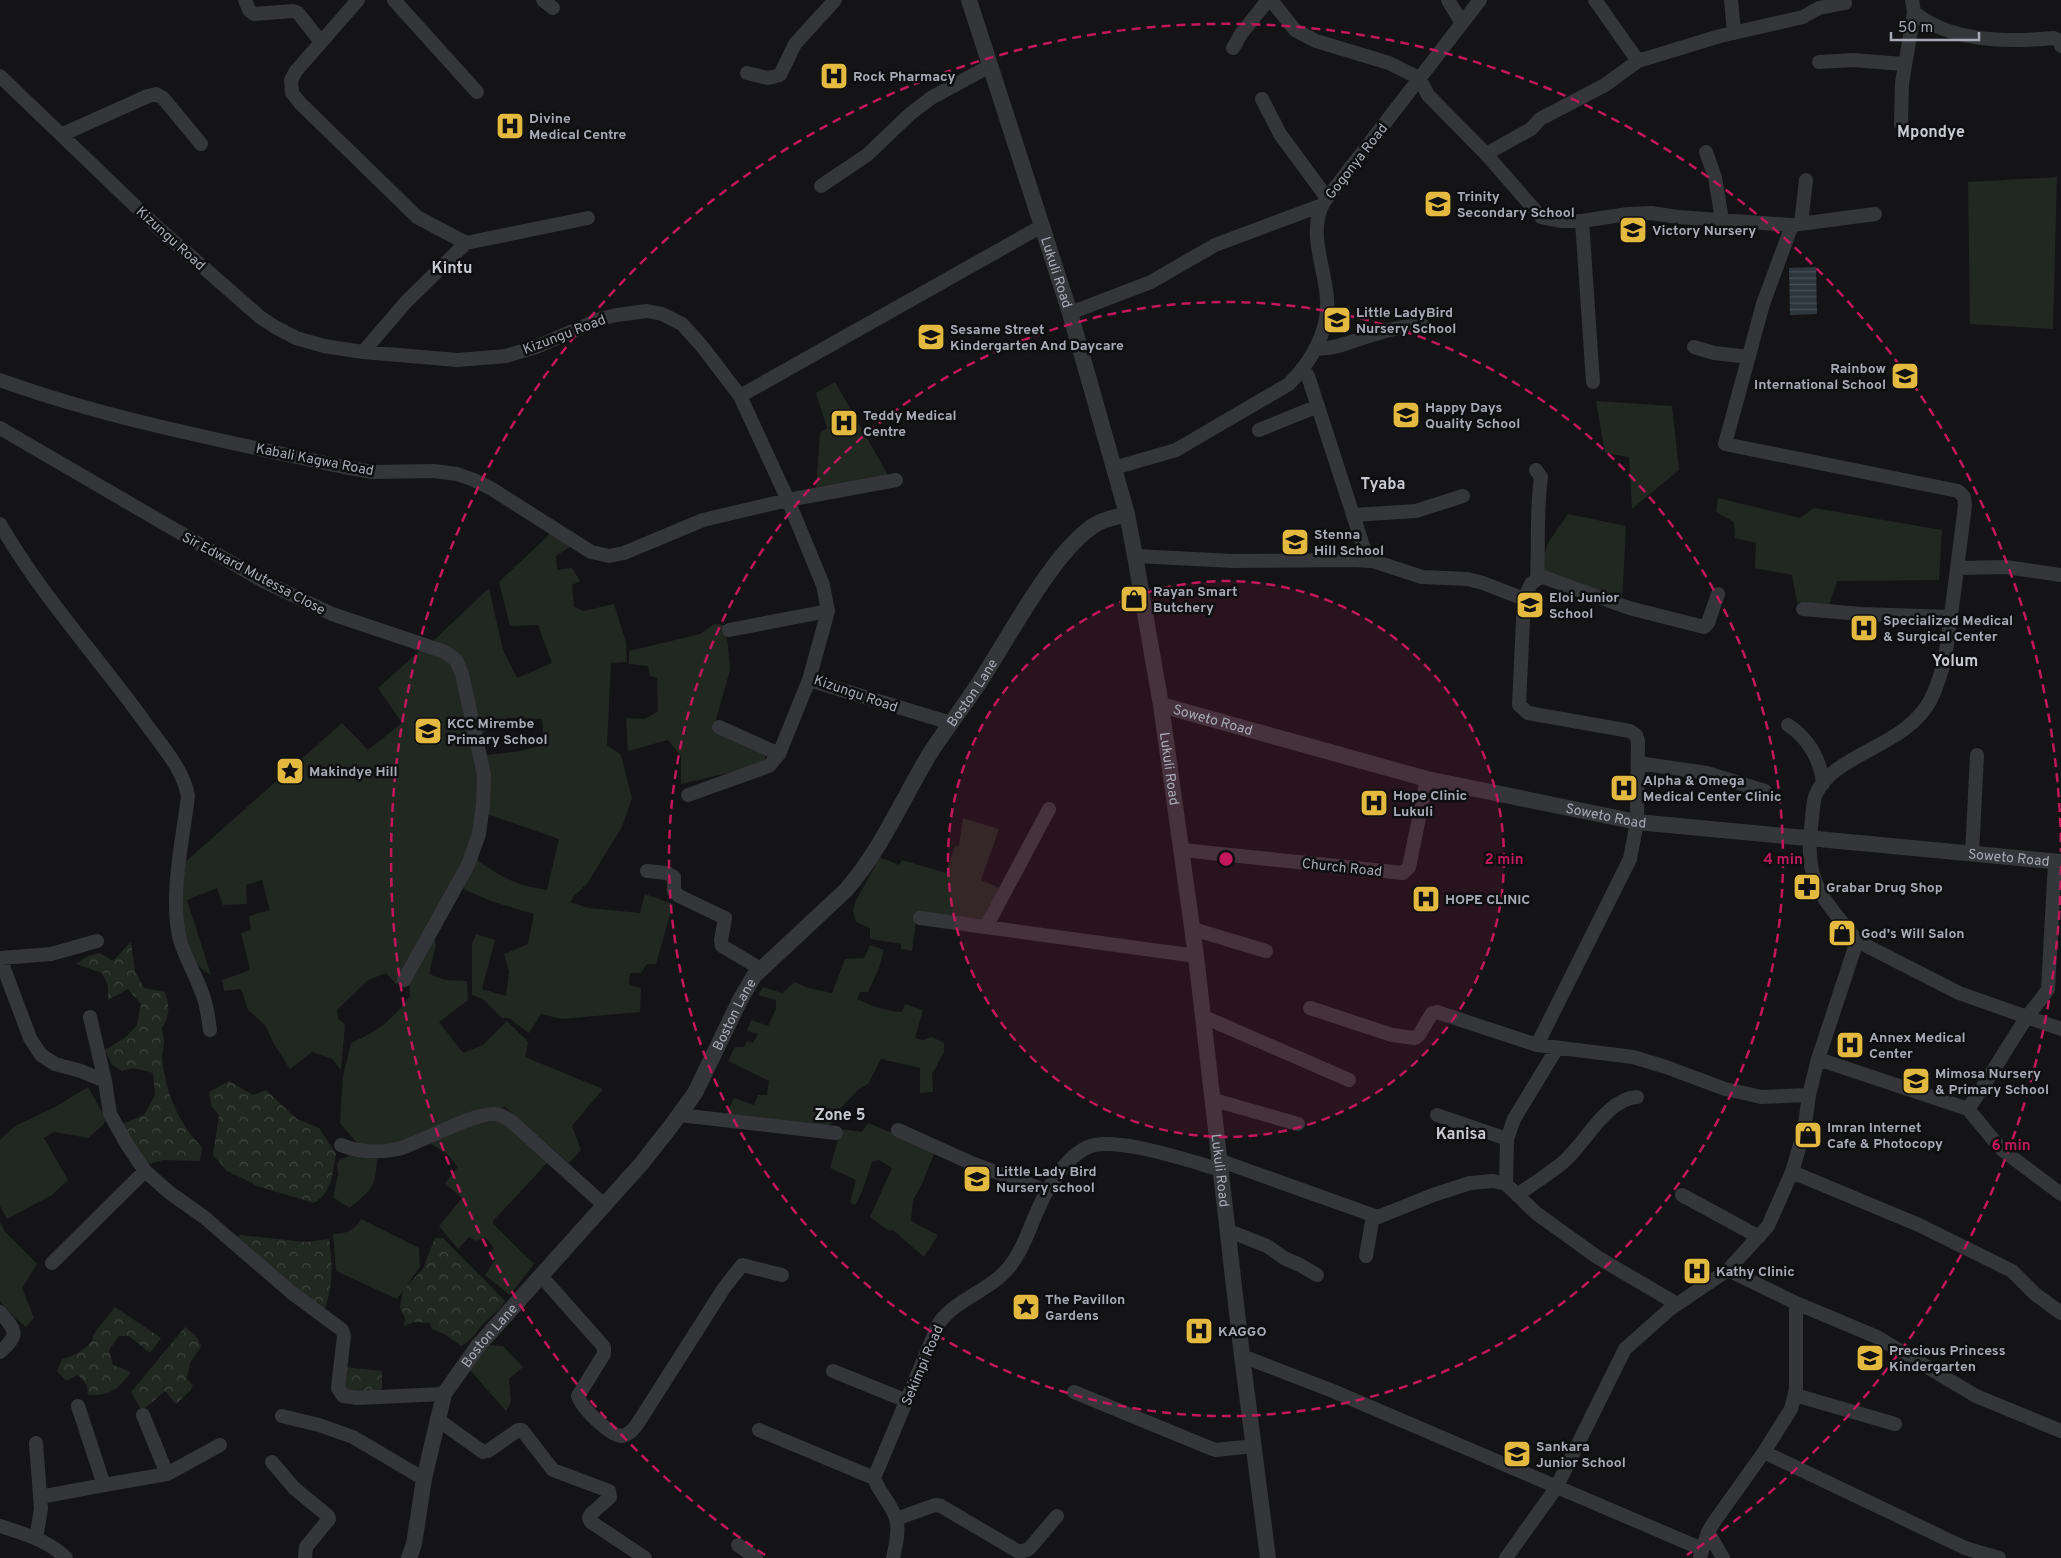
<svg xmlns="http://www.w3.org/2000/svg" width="2061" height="1558" font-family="Overpass,sans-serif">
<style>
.green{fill:#212822}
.forest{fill:url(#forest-crowns)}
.water{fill:url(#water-rules)}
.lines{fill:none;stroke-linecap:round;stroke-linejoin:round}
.minor{stroke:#35363a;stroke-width:14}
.tertiary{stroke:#35363a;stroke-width:16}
.ring{fill:none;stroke:#c2185b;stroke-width:2.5;stroke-dasharray:9 6}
.labels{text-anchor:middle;stroke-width:5;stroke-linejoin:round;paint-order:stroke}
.poi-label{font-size:14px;font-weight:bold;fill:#a7aab5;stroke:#0f0f11;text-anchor:start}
.street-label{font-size:14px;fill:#a7aab5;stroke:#0f0f11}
.quarter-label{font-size:16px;font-weight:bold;fill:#c8c9d1;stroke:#0f0f11}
.centre{fill:#c2185b;stroke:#0f0f11;stroke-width:2.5}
.ring-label{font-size:15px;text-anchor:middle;font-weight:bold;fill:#c2185b;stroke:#0f0f11;stroke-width:5;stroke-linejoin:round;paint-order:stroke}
</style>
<defs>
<pattern id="forest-crowns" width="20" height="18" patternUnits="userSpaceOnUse" patternTransform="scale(1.25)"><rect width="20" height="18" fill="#212822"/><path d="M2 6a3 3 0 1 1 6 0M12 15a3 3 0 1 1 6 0" fill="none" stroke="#3e4440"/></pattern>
<pattern id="water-rules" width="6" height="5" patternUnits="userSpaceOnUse" patternTransform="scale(1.25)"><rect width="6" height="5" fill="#2e363d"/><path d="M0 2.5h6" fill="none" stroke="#495057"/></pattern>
</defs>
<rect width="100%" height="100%" fill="#141416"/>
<path class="green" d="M2057,177L2053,329L1970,324L1968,182Z
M835,382L888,475L816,489L820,433L827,428L816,393Z
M1596,401L1672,406L1679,470L1632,509L1629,457L1605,453Z
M1718,498L1800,518L1814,508L1942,530L1939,580L1837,581L1828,608L1797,602L1792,575L1755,568L1756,543L1735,538L1734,522L1716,512Z
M1568,514L1626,526L1622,602L1539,573L1548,543Z
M552,532L571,546L556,556L557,570L572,568L580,581L572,585L574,607L584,611L614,604L626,642L627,662L611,663L607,745L621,755L632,798L622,827L588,882L574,896L570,902L588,908L640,913L645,894L673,904L656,964H647L641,973H630L629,985L641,988L640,1012L562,1019L541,1014L529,1033L509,1018H502L483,999L472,995V944L476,934L495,940L482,989L506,996L509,972L504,954L528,944L534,914L491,901L463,889L477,860C500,877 518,886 547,890L559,839L487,814V755L520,751L544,745L542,719L507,718L480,735L466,674L432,642L489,588L503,650L517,678L552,663L538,625L510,626L499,582Z
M714,624L724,625L728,645L730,670L713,730L766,756L762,765L681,784V756L668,740L628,751L626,718L645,719L658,711L657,678L650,676L648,666L629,664V651L700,634Z
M424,647L452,663L477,759V834L397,985L386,973L368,980L337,1010L338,1018L345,1025L341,1070L332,1059L312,1052L290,1069L274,1044L265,1025L248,1010L242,991L240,989L224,991L222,980L250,970L241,933L251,930L249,916L270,910L262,880L246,885L247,904L223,905L217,888L187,900L211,975C173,954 182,900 184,863L342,723L368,750L402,723L378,688Z
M963,818L999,829L981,880L999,888L980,924L916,921L912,951L901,949V944L870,939V928L856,922L853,911L855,902L880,857L899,865L902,860L946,873L955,846H959Z
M434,937L436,945L429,974L445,980L467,981L468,1000L439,1022L463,1053L483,1045L507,1021L528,1042L525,1057L603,1089L572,1126L581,1150L569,1163L505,1107L465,1114L397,1145L371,1147L357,1143L340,1123L343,1076L351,1043C380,1030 391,1021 410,996L409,983Z
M870,945L884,950L879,968L868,992H860L857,999C872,1006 885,1011 902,1012L905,1004L923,1010L915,1038L923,1040L932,1037L944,1043V1052L932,1074L933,1092L920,1093V1068L881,1059L868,1084L858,1090L838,1111L830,1126L726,1115L734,1098L754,1105L758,1095H767L769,1081L728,1061L735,1047H744L747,1041L753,1043L758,1034L747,1031L751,1020L768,1026L776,1009V1000L758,995L763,987L782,993L795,982L808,988L832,993L845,959L864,958Z
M88,1087L106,1119L103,1125L88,1138L54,1132L44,1138L68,1180L52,1195L7,1219L0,1206V1140L15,1126L55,1107Z
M484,1119L503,1121L548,1162L493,1221V1224L534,1264L510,1295L485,1275L495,1260L490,1254L494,1248L485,1237L476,1241L469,1237L458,1249L439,1226L462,1198L445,1183L458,1167L446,1153L428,1142Z
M868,1123C890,1133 914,1139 935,1151L922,1184L913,1200L911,1221L938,1235L924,1257L893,1230L889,1231L870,1217L892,1168L879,1160L872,1162L861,1194L855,1205L850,1203L856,1180L830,1168L841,1129L862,1132Z
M350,1156L377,1159C376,1187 371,1191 349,1208L333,1197L338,1175L337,1164L340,1159Z
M361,1219L419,1248L420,1267L397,1299L336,1271L333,1234C347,1233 353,1232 361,1219Z
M0,1221L5,1232L37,1264L22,1288L34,1318L26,1327L14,1317L0,1301Z
M487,1345L503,1346L523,1367L509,1379L511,1402L506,1411L470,1370Z"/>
<path class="forest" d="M131,942L135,971L144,988L165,992C169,1005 171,1016 162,1027C162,1032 164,1037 164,1042C164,1047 162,1052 162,1057C165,1091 178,1123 202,1147L200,1161L163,1160L146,1165L117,1126L144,1115L155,1095L153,1073L134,1068L122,1071L112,1065L105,1050L126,1037L137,1025L141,1004L128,989L108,1000V986L102,973L76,964L88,956L100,953L113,961Z
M229,1081L253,1095L266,1090L297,1119L319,1128L336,1154C332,1175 333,1191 314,1203L257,1186L242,1178L227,1171L213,1155L219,1115L211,1106L209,1092Z
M240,1235L306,1242L329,1239C333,1265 333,1284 325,1309L315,1307L236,1240Z
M435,1238H443L505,1301C499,1311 491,1316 483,1324C473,1336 475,1337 461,1346L444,1334L432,1329L430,1323L414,1322L404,1326L405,1318L400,1307L403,1290L423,1269Z
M115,1307L161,1338L150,1353L129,1336H119L109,1350L113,1365L131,1372C118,1389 111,1396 88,1395L87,1385L78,1375L66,1381L57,1371L62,1359C76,1355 83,1351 93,1340V1335Z
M185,1327L197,1337L201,1346L190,1363L187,1379L193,1385L189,1392L176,1404L165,1391L142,1411L131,1392Z
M343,1367L382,1371V1387L380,1391L335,1395L331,1391L333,1372Z"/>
<path class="water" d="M1816,267L1817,314L1790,315L1789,268Z"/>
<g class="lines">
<path class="minor" d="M245,0L249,10L254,14L293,11L298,13L321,42
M358,0L296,71L291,80L292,93L300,103L417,217L466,243
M394,0L477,92
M543,0L553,8
M1271,0L1295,30L1316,41L1389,63L1419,78L1428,95L1486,154L1541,217L1562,221H1582L1593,382
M1448,0L1462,23
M1595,0L1638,61
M1731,0L1734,33
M1914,12C1951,43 2009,42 2054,38L2060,41L2061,46
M1233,48L1241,34L1268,0
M1819,62L1853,60L1904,64
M747,73L768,78L780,75L795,44L835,0
M0,76L155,225L260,317L275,327L296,338L324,346L363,352L457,360L506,356L536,347L603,318L617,315L647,311L662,314L682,324L701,345L740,396L788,500L823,585L828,611L809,680L951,723
M1262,99L1280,134L1327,198
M1901,124L1902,83L1914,12L1912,0
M63,134L148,96L156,94L163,98L201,144
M1706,152L1715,177L1722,220
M1486,154L1531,129L1540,119L1605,85L1638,61L1720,36L1803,17L1819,8L1845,3
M821,186L867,155L910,114L931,98L990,66
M1801,223L1806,180
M1792,225L1875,214
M1070,313L1151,282L1215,245L1322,205
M1694,347L1714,353L1749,357
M1315,349C1339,349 1353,340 1376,334C1391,329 1406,326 1422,324
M363,352L406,302L466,243L588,218
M1303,370L1308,376L1368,561
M0,380C111,420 229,442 344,467L373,472L434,471L457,474L474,480L492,489L591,552L609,556L624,553L703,520L788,500L896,480
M740,396L1042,226
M0,428L263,581L332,614L445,652L456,660L462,674L484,775L483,805L479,834L468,865L404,980
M1259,430L1318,406
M1114,468L1176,450L1289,384C1311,362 1329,332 1327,299C1325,267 1307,231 1324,202L1480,0
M1536,470L1541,477C1536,511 1539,545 1537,579
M1353,515L1416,511L1463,496
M0,524C41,595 96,655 144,721C160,744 183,768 188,796C183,840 169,896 180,940C185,958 196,975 202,993C207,1004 208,1017 210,1030
M1135,556L1233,561L1349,560L1373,561L1422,577L1468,579L1483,583L1524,599
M1957,568L2006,567L2061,575
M1803,609L1862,614L1951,617
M729,630L828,611
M1788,725C1808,738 1821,760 1823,784
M719,727L779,754
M1638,763L1707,773L1765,791
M688,795L769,766L779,754L809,680
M1182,850L1403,873L1409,867L1427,779
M1972,854L1977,755
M647,871L667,873L674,877V891L679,896L725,918L721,940L722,946L761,969
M920,918L1196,956
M986,927L1049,809
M1193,929L1266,951
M97,941L51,954L0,958L30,1038L41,1055L55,1064L81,1071L105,1081L110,1114L128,1146L145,1171L170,1193L204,1217L292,1293L342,1330L344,1336L338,1388L343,1396L357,1398L444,1394
M1857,941L1959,993L2061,1029
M1310,1008L1392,1035L1415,1038L1419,1035L1432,1013L1437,1012L1537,1045L1633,1057L1666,1067L1725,1089L1744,1093L1761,1097L1809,1095
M90,1017L105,1081
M1204,1017L1349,1080
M1537,1045L1630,859L1637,822L1638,741L1636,735L1630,731L1528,713L1519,705L1524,599L1531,584L1537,579L1543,577L1629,608L1704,627L1708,623L1718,594
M1818,1059L1968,1109L2001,1149L2061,1194
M1214,1100L1298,1124
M1968,1109C1989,1079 2007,1047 2027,1017C2034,1007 2042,999 2048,989L2055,862
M680,1115L836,1133
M1437,1115L1507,1139
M898,1130L969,1162L1047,1191
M341,1145C360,1153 378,1153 398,1149C422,1142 474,1112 496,1114C502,1115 506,1118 511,1121L604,1205
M1221,1161L1378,1217L1433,1195L1470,1183L1493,1181L1506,1184L1536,1213L1597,1257L1677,1304
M1792,1172L1919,1225L1996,1263L2012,1271L2035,1294L2061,1313
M1506,1184L1507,1139L1514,1119L1557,1048
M1517,1195C1532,1185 1547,1175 1561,1164C1585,1145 1605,1099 1637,1097
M1682,1195L1759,1237
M1229,1231L1267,1246L1284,1258L1300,1265L1317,1275
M1366,1256L1373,1216
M52,1263L145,1171
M1728,1270L1796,1303L1877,1337L1976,1396L2061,1431
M541,1276L604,1347V1354L578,1396C581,1407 610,1436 622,1436C629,1435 634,1429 638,1423L724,1288L742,1265L782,1275
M0,1312C16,1331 20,1334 0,1352
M1242,1356L1333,1391L1702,1549
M833,1371L907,1401
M1074,1392L1210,1448L1216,1450L1254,1446
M1795,1395L1895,1424
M143,1415L167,1474
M282,1416L319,1425L353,1437L424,1479
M437,1419L483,1452L488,1451L518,1430H522L553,1470L609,1491L610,1497L591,1514L589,1518L591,1522L645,1558
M759,1430L874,1478
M36,1443L41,1509L36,1538
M1764,1452L1965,1548L1999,1558
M272,1462L294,1488L328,1516L329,1519L306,1547L305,1558
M104,1485L167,1474L220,1445
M40,1497L104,1485L78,1406
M896,1519L935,1505L941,1506L1019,1552L1029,1549L1057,1516
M0,1526C24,1534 48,1540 66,1558
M1708,1532L1723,1558
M738,1545L756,1558
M1700,1557L1708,1532L1714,1522L1764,1452L1791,1409L1796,1389V1303
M893,1558C895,1547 900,1531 896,1519C892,1504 879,1493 874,1478L939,1323C957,1298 992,1290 1010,1266C1027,1244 1033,1215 1047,1191C1057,1174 1070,1155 1088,1147C1115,1135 1192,1162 1222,1170
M1506,1558L1556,1488L1625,1349L1670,1309L1728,1270L1768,1226L1792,1172L1804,1131L1809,1095L1818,1059L1857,941C1824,898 1804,885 1811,827C1813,817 1812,803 1816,794C1834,753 1907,747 1931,699C1947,666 1948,635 1953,600C1957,568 1961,537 1965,506L1964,497L1958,491L1725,444L1763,304L1792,225L1678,217L1651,213L1628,214L1582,221"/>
<g class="tertiary">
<path id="s1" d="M969,0L1070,313L1127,514L1135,556L1161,705L1196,956L1242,1356L1268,1558"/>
<path id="s2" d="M1161,705L1427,779L1637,822L2061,862"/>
<path id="s3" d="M409,1558L414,1544L424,1479L444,1394L478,1346L642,1163L671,1126L695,1093L740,1000L754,976L846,890C881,850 902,800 929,755C948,725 971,698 989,667C1014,628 1058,545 1098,523C1107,518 1118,517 1127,514"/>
</g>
</g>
<circle cx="1226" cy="859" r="278" fill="#c2185b" fill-opacity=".12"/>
<g class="ring">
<circle cx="1226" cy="859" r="278"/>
<circle cx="1226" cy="859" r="557"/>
<path d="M2061 866A835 835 0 0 1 1687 1555M765 1555A835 835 0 1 1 2061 852"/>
</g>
<defs>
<symbol id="hospital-square" viewBox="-11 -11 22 22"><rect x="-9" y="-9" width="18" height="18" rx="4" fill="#e3ba3f" stroke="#0f0f11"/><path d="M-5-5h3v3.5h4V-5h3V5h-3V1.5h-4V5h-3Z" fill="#111"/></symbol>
<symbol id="school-square" viewBox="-11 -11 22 22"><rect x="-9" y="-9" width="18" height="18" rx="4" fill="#e3ba3f" stroke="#0f0f11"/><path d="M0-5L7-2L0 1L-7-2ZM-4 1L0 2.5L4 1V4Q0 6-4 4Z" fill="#111"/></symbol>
<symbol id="shop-square" viewBox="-11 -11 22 22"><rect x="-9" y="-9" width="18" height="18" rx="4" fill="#e3ba3f" stroke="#0f0f11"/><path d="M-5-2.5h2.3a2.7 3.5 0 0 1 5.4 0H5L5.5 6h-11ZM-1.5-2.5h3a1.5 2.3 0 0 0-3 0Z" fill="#111"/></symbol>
<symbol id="sight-square" viewBox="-11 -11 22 22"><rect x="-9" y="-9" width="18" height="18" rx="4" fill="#e3ba3f" stroke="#0f0f11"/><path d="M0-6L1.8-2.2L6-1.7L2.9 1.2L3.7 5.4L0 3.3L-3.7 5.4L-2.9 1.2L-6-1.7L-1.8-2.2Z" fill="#111"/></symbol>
<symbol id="pharmacy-square" viewBox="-11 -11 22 22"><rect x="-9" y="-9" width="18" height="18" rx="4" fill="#e3ba3f" stroke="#0f0f11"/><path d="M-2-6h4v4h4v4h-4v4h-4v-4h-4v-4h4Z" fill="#111"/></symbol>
</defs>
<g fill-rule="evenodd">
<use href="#hospital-square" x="818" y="60" width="32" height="32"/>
<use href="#hospital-square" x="494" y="110" width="32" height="32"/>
<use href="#school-square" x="1422" y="188" width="32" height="32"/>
<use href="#school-square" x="1617" y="214" width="32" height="32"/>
<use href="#school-square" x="1321" y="304" width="32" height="32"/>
<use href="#school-square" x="915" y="321" width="32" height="32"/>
<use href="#school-square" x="1889" y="360" width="32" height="32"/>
<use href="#school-square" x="1390" y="399" width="32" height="32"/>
<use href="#hospital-square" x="828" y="407" width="32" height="32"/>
<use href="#school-square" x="1279" y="526" width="32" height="32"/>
<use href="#shop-square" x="1118" y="583" width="32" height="32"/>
<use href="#school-square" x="1514" y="589" width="32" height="32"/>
<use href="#hospital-square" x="1848" y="612" width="32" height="32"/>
<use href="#school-square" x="412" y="715" width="32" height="32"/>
<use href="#sight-square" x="274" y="755" width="32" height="32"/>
<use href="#hospital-square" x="1608" y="772" width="32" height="32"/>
<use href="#hospital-square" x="1358" y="787" width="32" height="32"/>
<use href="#pharmacy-square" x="1791" y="871" width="32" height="32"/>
<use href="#hospital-square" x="1410" y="883" width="32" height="32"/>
<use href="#shop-square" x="1826" y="917" width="32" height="32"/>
<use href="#hospital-square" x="1834" y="1029" width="32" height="32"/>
<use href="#school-square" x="1900" y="1065" width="32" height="32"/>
<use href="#shop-square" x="1792" y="1119" width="32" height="32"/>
<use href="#school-square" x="961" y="1163" width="32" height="32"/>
<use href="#hospital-square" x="1681" y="1255" width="32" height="32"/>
<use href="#sight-square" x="1010" y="1291" width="32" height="32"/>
<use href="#hospital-square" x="1183" y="1315" width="32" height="32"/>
<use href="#school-square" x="1854" y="1342" width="32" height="32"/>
<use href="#school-square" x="1501" y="1438" width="32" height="32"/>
</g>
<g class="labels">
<g class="poi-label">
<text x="853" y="81">Rock Pharmacy</text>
<text x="529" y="123">Divine<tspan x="529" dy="16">Medical Centre</tspan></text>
<text x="1457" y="201">Trinity<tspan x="1457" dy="16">Secondary School</tspan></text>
<text x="1652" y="235">Victory Nursery</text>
<text x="1356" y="317">Little LadyBird<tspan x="1356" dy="16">Nursery School</tspan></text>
<text x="950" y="334">Sesame Street<tspan x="950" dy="16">Kindergarten And Daycare</tspan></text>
<text x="1886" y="373" text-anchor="end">Rainbow<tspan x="1886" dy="16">International School</tspan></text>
<text x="1425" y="412">Happy Days<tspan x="1425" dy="16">Quality School</tspan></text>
<text x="863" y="420">Teddy Medical<tspan x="863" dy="16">Centre</tspan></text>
<text x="1314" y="539">Stenna<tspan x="1314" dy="16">Hill School</tspan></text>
<text x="1153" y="596">Rayan Smart<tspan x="1153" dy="16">Butchery</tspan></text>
<text x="1549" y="602">Eloi Junior<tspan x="1549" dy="16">School</tspan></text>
<text x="1883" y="625">Specialized Medical<tspan x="1883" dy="16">&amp; Surgical Center</tspan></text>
<text x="447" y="728">KCC Mirembe<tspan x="447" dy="16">Primary School</tspan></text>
<text x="309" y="776">Makindye Hill</text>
<text x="1643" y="785">Alpha &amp; Omega<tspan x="1643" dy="16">Medical Center Clinic</tspan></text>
<text x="1393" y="800">Hope Clinic<tspan x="1393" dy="16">Lukuli</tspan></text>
<text x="1826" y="892">Grabar Drug Shop</text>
<text x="1445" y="904">HOPE CLINIC</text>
<text x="1861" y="938">God's Will Salon</text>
<text x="1869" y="1042">Annex Medical<tspan x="1869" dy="16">Center</tspan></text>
<text x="1935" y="1078">Mimosa Nursery<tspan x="1935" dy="16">&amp; Primary School</tspan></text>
<text x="1827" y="1132">Imran Internet<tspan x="1827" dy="16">Cafe &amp; Photocopy</tspan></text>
<text x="996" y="1176">Little Lady Bird<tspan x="996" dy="16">Nursery school</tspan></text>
<text x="1716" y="1276">Kathy Clinic</text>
<text x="1045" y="1304">The Pavillon<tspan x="1045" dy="16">Gardens</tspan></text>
<text x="1218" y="1336">KAGGO</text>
<text x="1889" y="1355">Precious Princess<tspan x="1889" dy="16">Kindergarten</tspan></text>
<text x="1536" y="1451">Sankara<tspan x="1536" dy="16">Junior School</tspan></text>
</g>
<g class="street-label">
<text transform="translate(1356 161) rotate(-52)" y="5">Gogonya Road</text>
<text transform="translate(171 238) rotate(42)" y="5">Kizungu Road</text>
<text dy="5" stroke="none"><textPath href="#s1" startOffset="286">Lukuli Road</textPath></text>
<text transform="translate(564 334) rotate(-21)" y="5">Kizungu Road</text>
<text transform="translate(315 459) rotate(11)" y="5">Kabali Kagwa Road</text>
<text transform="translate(254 573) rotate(28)" y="5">Sir Edward Mutessa Close</text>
<text dy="5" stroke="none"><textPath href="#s3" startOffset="1052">Boston Lane</textPath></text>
<text transform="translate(856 693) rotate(19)" y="5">Kizungu Road</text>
<text dy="5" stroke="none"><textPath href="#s2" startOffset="54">Soweto Road</textPath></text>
<text dy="5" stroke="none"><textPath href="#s1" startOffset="796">Lukuli Road</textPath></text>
<text dy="5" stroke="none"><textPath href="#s2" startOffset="459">Soweto Road</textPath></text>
<text dy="5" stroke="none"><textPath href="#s2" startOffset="864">Soweto Road</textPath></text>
<text transform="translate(1342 867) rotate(6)" y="5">Church Road</text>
<text dy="5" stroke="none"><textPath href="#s3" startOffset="648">Boston Lane</textPath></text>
<text dy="5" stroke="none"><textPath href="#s1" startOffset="1201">Lukuli Road</textPath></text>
<text dy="5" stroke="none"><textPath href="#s3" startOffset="242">Boston Lane</textPath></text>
<text transform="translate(922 1365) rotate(-67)" y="5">Sekimpi Road</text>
</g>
<g class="quarter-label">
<text x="1931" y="137">Mpondye</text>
<text x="452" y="273">Kintu</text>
<text x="1383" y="489">Tyaba</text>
<text x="1955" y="666">Yolum</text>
<text x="840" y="1120">Zone 5</text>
<text x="1461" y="1139">Kanisa</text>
</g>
</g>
<circle cx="1226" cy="859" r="8" class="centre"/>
<g class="ring-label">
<text x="1504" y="864">2 min</text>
<text x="1783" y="864">4 min</text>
<text x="2011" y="1150">6 min</text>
</g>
<path d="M1891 32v8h88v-8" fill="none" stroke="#a7aab5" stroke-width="2.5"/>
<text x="1898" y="32" font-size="15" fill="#a7aab5" stroke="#0f0f11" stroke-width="4" paint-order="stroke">50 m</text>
</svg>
